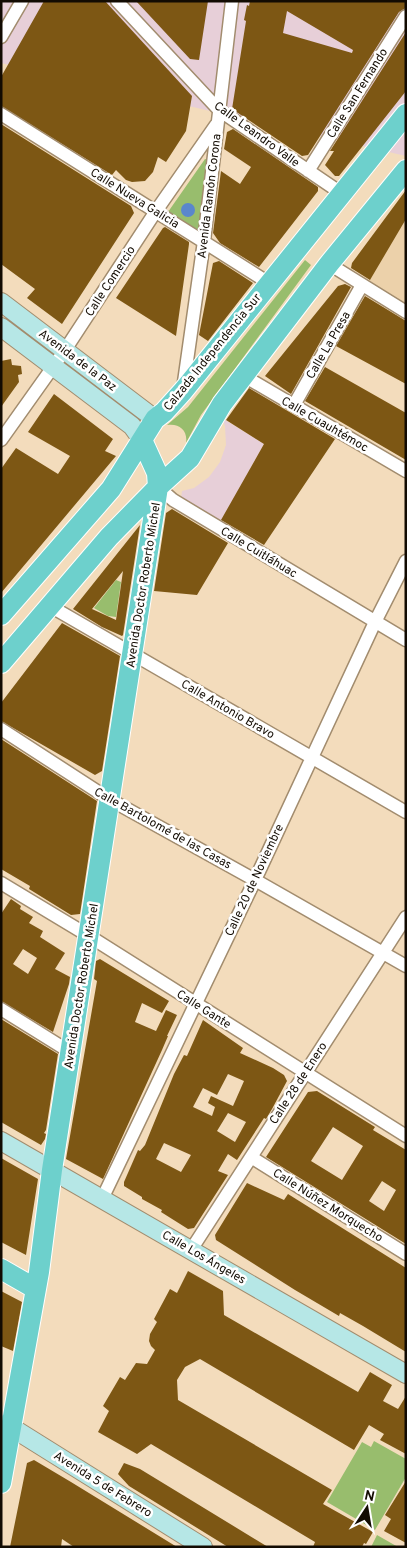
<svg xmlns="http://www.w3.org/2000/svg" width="407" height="1548" font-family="Overpass,sans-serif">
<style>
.commercial{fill:#e7cfd8}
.built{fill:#ecd1aa}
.green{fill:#98bd6d}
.water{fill:#5a87cc}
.building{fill:#7d5714;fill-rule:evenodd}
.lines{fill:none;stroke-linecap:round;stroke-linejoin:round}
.street-casing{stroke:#a28c6e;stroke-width:15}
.secondary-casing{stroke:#a28c6e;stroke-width:20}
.primary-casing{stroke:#fff;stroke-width:22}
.street{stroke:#fff;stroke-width:12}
.secondary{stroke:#b6e7e6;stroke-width:18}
.primary{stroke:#6dd0cc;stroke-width:20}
.labels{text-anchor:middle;stroke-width:5;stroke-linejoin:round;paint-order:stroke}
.street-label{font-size:12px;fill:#120b02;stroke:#fff}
</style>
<rect width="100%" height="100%" fill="#f3dcbc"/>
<path class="commercial" d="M1,1H406V156L1,63Z
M222,418L264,444L221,521L181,498L182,491L194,488L209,477L220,462L226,445L225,426Z"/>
<path class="built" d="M406,219V306L368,282Z"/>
<path class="green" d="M205,159L209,160L199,232L168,212Z
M305,260L311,265L201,415L186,443C188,430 179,423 167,425L188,407Z
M116,580L121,582L116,617L108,616L94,608Z
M374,1441L406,1459V1477L375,1530L327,1502L362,1442L371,1447Z
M377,1535L398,1547H371Z"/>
<path class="water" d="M181 210a7 7 0 1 1 14 0a7 7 0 1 1-14 0Z"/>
<path class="building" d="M44,1H105L192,96L186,131L166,162L158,157L153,172L145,181L132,182L126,180L116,170L112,175L1,106V77Z
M136,1H208L199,60L190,59Z
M250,1H406V8L399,12L308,155L302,156L232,109L246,21L244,20L247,5L249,6ZM287,11L353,50L352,53L283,33Z
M406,32V91L339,176H335L325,165L334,151H330Z
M1,124L131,206L134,213L62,324L27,298L35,289L1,264Z
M233,129L318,187V191L259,267L220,243L213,233L221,171L240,184L251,167L224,149L227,132Z
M406,190V219L370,280L351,268L352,263Z
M165,227L189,242V244L176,336L116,298L163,228Z
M219,261L253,283L208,341L199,335L213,263Z
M345,284L351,287L291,394L265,376L338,286Z
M365,296L406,321V384L336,346Z
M11,359L12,365L21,366L22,374L18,375L19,382L1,407V361Z
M325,367L406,413V460L305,401Z
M249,388L335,439L264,545L221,520L264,444L226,420Z
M54,394L113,439L105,451L116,456L1,593V469L16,448L58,474L70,456L28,432Z
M172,509L228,543L197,595L154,591L166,513Z
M140,525L123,635L122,636L102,627L73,609ZM123,571L116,620L92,609Z
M62,623L120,656L102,771L95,775L1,721V703Z
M1,739L97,801L80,914L71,915L29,889L30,886L1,869Z
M11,899L21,906L20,909L33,917L29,923L43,931L40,937L65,953L55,969L70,977L69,984L53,1032L1,1001V914ZM23,949L37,958L28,974L13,964Z
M100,959L169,1001L162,1013L142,1003L135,1022L156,1031L166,1010L177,1015L167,1036H168L162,1050L103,1179L66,1159L97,981L94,979L96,961Z
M1,1019L58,1054L46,1130L44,1133L46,1134L45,1139L41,1145L1,1122Z
M203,1020L243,1048L240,1053L273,1068L284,1075L287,1081L272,1109L266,1119L264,1118L237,1160L228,1154L218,1171L228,1175L194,1228L188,1229L161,1212L162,1210L142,1199V1197L124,1186V1182L138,1150L140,1151L145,1145L174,1074L184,1055L187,1056ZM228,1074L244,1081L233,1106L211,1096L208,1103L215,1107L212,1116L193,1107L203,1088L217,1095ZM228,1113L246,1122L235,1142L217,1131ZM164,1143L191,1155L181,1172L156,1159Z
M317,1091L375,1127L373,1130L406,1150V1244L266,1157L308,1092ZM333,1127L363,1146L342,1180L311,1161ZM382,1181L396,1190L384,1211L369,1201Z
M1,1158L38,1179L26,1255L1,1242Z
M247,1183L284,1200L288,1194L406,1268V1352L363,1326L340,1313L339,1316L295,1290L216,1240L215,1235Z
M188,1271L223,1291L224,1315L358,1392L370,1372L392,1385L383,1401L398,1409L406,1396V1454L380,1440L384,1434L369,1425L354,1450L200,1359L185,1367L177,1380L178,1400L332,1490L323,1504L373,1532L366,1544L364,1543L362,1547H313L315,1542L151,1444L137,1454L98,1432L109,1411L103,1406L120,1377L125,1380L136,1363L147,1364L155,1350L151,1346L149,1341L150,1334L157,1322L154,1319L170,1289L177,1293Z
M1,1291L22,1302L13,1351L1,1346Z
M34,1460L71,1482L177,1547H74L62,1539L61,1547H10L27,1463Z
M124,1463L140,1469L268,1547H228L129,1486L118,1474Z
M406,1481V1543L384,1531L391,1519L385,1515Z"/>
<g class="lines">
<defs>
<path id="street" d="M117,1L219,110L341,193
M1,37L22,1
M1,114L269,283
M308,171L406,16
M329,264L406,312
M244,376L406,471
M183,389L204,241L232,1
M294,405L362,285
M1,440L65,350L156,211L216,125
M158,487L173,500L406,640
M50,606L406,812
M1,729L109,799L255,880L406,966
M1,883L89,936L406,1136
M1,1009L70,1052
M251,1157L406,1254
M102,1199L255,880L375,622L406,561
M191,1250L406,917"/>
<path id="secondary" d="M1,302L155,419
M1,327L132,426L142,440
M1,1141L406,1374
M1,1424L11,1427L203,1547"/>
<path id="primary" d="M1,615L111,489L155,419L164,412L183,391L406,114
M1,663L109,537L158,487L190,458L222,404L329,264L406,170
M1,1269L36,1289
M1,1483L39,1272L52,1170L158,487L157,473L142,440"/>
</defs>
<use href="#street" class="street-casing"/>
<use href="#secondary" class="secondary-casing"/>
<use href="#primary" class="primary-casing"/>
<use href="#street" class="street"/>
<use href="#secondary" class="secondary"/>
<use href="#primary" class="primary"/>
</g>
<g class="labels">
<g class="street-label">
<text transform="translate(357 93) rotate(-58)" y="4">Calle San Fernando</text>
<text transform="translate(257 134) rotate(36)" y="4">Calle Leandro Valle</text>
<text transform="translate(209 196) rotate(-83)" y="4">Avenida Ramón Corona</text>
<text transform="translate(135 198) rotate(32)" y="4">Calle Nueva Galicia</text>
<text transform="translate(110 281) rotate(-57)" y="4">Calle Comercio</text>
<text transform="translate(328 345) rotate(-60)" y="4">Calle La Presa</text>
<text transform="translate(212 352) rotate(-51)" y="4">Calzada Independencia Sur</text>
<text transform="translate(78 360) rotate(37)" y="4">Avenida de la Paz</text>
<text transform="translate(325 424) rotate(30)" y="4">Calle Cuauhtémoc</text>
<text transform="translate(259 552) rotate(31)" y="4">Calle Cuitláhuac</text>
<text transform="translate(143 585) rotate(-81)" y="4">Avenida Doctor Roberto Michel</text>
<text transform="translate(228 709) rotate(30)" y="4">Calle Antonio Bravo</text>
<text transform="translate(163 828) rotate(29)" y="4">Calle Bartolomé de las Casas</text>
<text transform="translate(254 880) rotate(-65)" y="4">Calle 20 de Noviembre</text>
<text transform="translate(81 986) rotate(-81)" y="4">Avenida Doctor Roberto Michel</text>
<text transform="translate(204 1009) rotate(32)" y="4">Calle Gante</text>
<text transform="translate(298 1083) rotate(-57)" y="4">Calle 28 de Enero</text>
<text transform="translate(328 1205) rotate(32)" y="4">Calle Núñez Morquecho</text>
<text transform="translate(204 1257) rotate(30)" y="4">Calle Los Ángeles</text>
<text transform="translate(103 1484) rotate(32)" y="4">Avenida 5 de Febrero</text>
</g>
</g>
<rect width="407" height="1548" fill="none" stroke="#120b02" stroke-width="5"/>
<g transform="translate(367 1508) rotate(12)" stroke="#ffffff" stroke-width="4" paint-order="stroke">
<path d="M0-4L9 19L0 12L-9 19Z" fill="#120b02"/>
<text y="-8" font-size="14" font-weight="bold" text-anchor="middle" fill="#120b02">N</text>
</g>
</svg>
